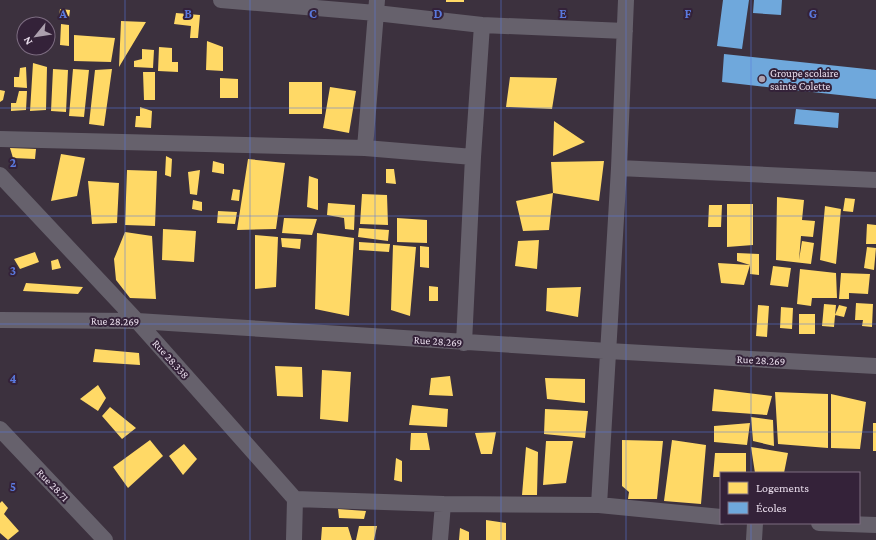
<svg xmlns="http://www.w3.org/2000/svg" width="876" height="540" font-family="'Crimson Pro',serif">
<style>
.homes{fill:#ffd966}
.schools{fill:#6fa8dc}
.lines{fill:none;stroke-linecap:round;stroke-linejoin:round}
.street{stroke:#66616c;stroke-width:16}
.grid{fill:none;stroke:#5a79de;stroke-width:1;stroke-opacity:0.55}
.poi-dot{fill:#aca0ae;stroke:#342239;stroke-width:1.5}
.labels{text-anchor:middle;stroke-width:4;stroke-linejoin:round;paint-order:stroke}
.poi-label{font-size:11px;fill:#e8dceb;stroke:#342239;text-anchor:start}
.street-label{font-size:11px;fill:#e8dceb;stroke:#342239}
.grid-label{font-size:13px;text-anchor:middle;font-weight:bold;fill:#5a79de;stroke:#342239;stroke-width:4;stroke-linejoin:round;paint-order:stroke}
</style>
<rect width="100%" height="100%" fill="#3c313e"/>
<path class="homes" d="M446,0H464V2H446Z
M60,9L70,10L69,18L59,17Z
M176,13L200,15L198,38H190L191,26L174,24Z
M121,21L146,22L119,67Z
M61,24L69,25V46L60,45Z
M74,35L115,38L111,62L74,61Z
M207,41L223,47V71L206,70Z
M159,47L172,48V62H178V72L158,71Z
M142,49L154,50L153,68L134,67V61L142,59Z
M33,63L47,67L46,110L30,111Z
M26,67L27,88L14,87V77H19L20,68Z
M53,69L68,70L66,112L51,111Z
M73,69L89,70L84,117L69,116Z
M112,69L104,126L89,124L95,70Z
M143,72H155V100H144Z
M510,77L557,78L552,109L506,107Z
M220,78L238,79V98H220Z
M289,82H322V114H289Z
M330,87L356,91L349,133L323,128Z
M0,90L5,91L3,100L0,102Z
M19,91H27L26,110L11,111V103H16Z
M140,107L152,111L151,128L135,127L136,116H140Z
M554,121L585,142L553,156Z
M10,148L36,149L35,159L13,158Z
M61,154L85,158L77,196L51,201Z
M166,156L172,159L171,177L165,175Z
M248,159L285,163L276,229L237,230Z
M213,161L224,164V174L212,172Z
M604,161L599,201L553,193L551,162Z
M386,169H394L396,184L386,183Z
M127,170L157,171L155,226L125,225Z
M200,170L197,195L190,194L188,172Z
M309,176L318,179V210L307,207Z
M88,181L119,183L117,223L92,224Z
M233,189L240,190L239,201L231,200Z
M553,193L549,230L523,231L516,201Z
M362,194L387,195L388,225L360,224Z
M777,197L804,200L802,220L815,221L813,237L801,236L799,260L802,241L814,243L811,264L776,260Z
M845,198L855,199L853,212L843,211Z
M193,200L202,202V211L192,209Z
M328,203L355,205L354,230L345,229L344,218L327,215Z
M727,204H753V245L727,247Z
M709,205H722L721,227H708Z
M825,206L841,209L836,264L820,260Z
M218,211L237,212L235,224L217,223Z
M284,218L317,219L312,235L282,233Z
M397,218L427,220V243L397,242Z
M867,224L876,225V244H866Z
M359,228L389,230L388,241L358,237Z
M163,229L196,231L194,262L162,260Z
M125,232L152,236L156,299L130,298L116,280L114,259Z
M317,233L354,238L349,316L315,309Z
M255,235L278,237L276,287L255,289Z
M281,238L301,239L300,249L282,247Z
M539,240L537,269L515,266L518,241Z
M359,242L390,244L389,252L359,250Z
M393,245L416,247L410,316L391,310Z
M420,246L429,247V268L420,267Z
M867,247L876,248L874,270L864,268Z
M35,252L39,262L20,269L14,259Z
M737,253L759,254V275L750,274V265L737,261Z
M58,259L61,268L52,270L51,261Z
M718,263L750,265L744,285L721,283Z
M773,266L791,268L788,287L770,285Z
M800,269L836,273L837,298H812L811,306L797,304Z
M841,273L870,274L868,294L849,293V299H839Z
M26,283L83,287L78,294L23,291Z
M429,286L438,287V301H429Z
M581,287L578,317L546,311L547,288Z
M856,303L873,304L872,327L862,326L863,320H855Z
M824,304L836,305L834,327L822,326Z
M758,305L769,306L767,337L756,336Z
M839,305L847,307L844,317L835,315Z
M781,307L793,308L792,329L780,328Z
M799,314H815V334H799Z
M95,349L139,353L140,365L93,362Z
M275,366L302,367L303,397L277,396Z
M322,370L351,372L348,422L320,419Z
M450,376L453,396L429,395L431,378Z
M545,378L585,379V403L547,399Z
M98,385L106,398L98,411L80,399Z
M714,389L772,396L767,415L712,411Z
M775,392L828,394V448L778,444Z
M831,394L866,402L860,449L831,448Z
M412,405L448,409L447,427L409,425Z
M110,407L136,428L122,439L102,416Z
M545,409L588,411L585,438L544,434Z
M751,417L773,420L774,446L753,441Z
M750,423L747,445L714,442V426Z
M873,423H876V451H873Z
M496,432L492,454H481L475,433Z
M411,433H427L430,450H410Z
M150,440L163,456L128,488L113,467Z
M622,440L663,441L657,499H628L629,492L622,486Z
M672,440L706,445L701,504L664,501Z
M546,441H573L566,483L543,485Z
M184,444L197,459L183,475L169,456Z
M526,447L538,452L537,495H522Z
M751,447L788,453L784,473H755Z
M715,453H746V473H721V477H713Z
M396,458L402,461V482L394,480Z
M2,501L8,508L4,514L19,531L8,540L0,533V503Z
M338,509L366,511L364,519L339,518Z
M486,520L506,523V540H486Z
M359,526H377L374,540H356Z
M322,527H348L352,540H321Z
M460,528L469,532V540H459Z"/>
<path class="schools" d="M723,0H749L742,49L717,46Z
M754,0H782L781,15L753,13Z
M724,54L876,70V99L722,82Z
M796,109L839,113L838,128L794,124Z"/>
<g class="lines">
<path class="street" d="M221,0L376,13L482,25L625,31
M0,139L365,148L473,157
M365,148L377,0
M619,168L876,180
M0,175L137,321L295,499L294,540
M0,320L137,321L608,351L876,366
M464,343L473,157L482,25
M0,429L105,540
M295,499L443,504L599,505L721,517
M599,505L619,168L626,0
M819,523L876,525
M440,540L443,504
M754,540L755,523"/>
</g>
<path class="grid" d="M125,0V540M250,0V540M375,0V540M501,0V540M626,0V540M751,0V473M0,108H876M0,216H876M0,324H876M0,432H876M751,523V540"/>
<circle class="poi-dot" cx="762" cy="79" r="4"/>
<g class="labels">
<g class="poi-label">
<text x="770" y="77">Groupe scolaire<tspan x="770" dy="13">sainte Colette</tspan></text>
</g>
<g class="street-label">
<text transform="translate(115 321) rotate(1)" y="4">Rue 28.269</text>
<text transform="translate(438 341) rotate(4)" y="4">Rue 28.269</text>
<text transform="translate(171 359) rotate(48)" y="4">Rue 28.338</text>
<text transform="translate(761 360) rotate(3)" y="4">Rue 28.269</text>
<text transform="translate(53 485) rotate(46)" y="4">Rue 28.71</text>
</g>
</g>
<g class="grid-label">
<text x="63" y="18">A</text>
<text x="188" y="18">B</text>
<text x="313" y="18">C</text>
<text x="438" y="18">D</text>
<text x="563" y="18">E</text>
<text x="688" y="18">F</text>
<text x="813" y="18">G</text>
<text x="13" y="167">2</text>
<text x="13" y="275">3</text>
<text x="13" y="383">4</text>
<text x="13" y="491">5</text>
</g>
<rect x="720" y="472" width="140" height="52" fill="#342239" stroke="#7c6c80"/>
<rect x="728" y="482" width="20" height="12" fill="#ffd966" stroke="#7c6c80"/>
<text x="756" y="492" font-size="12" fill="#e8dceb">Logements</text>
<rect x="728" y="502" width="20" height="12" fill="#6fa8dc" stroke="#7c6c80"/>
<text x="756" y="512" font-size="12" fill="#e8dceb">Écoles</text>
<g transform="translate(36 36) rotate(240)"><circle r="19" fill="#342239" stroke="#7c6c80"/>
<path d="M0-3L7 15L0 10L-7 15Z" fill="#aca0ae"/>
<text y="-6" font-size="11" font-weight="bold" text-anchor="middle" fill="#e8dceb">N</text>
</g>
</svg>
